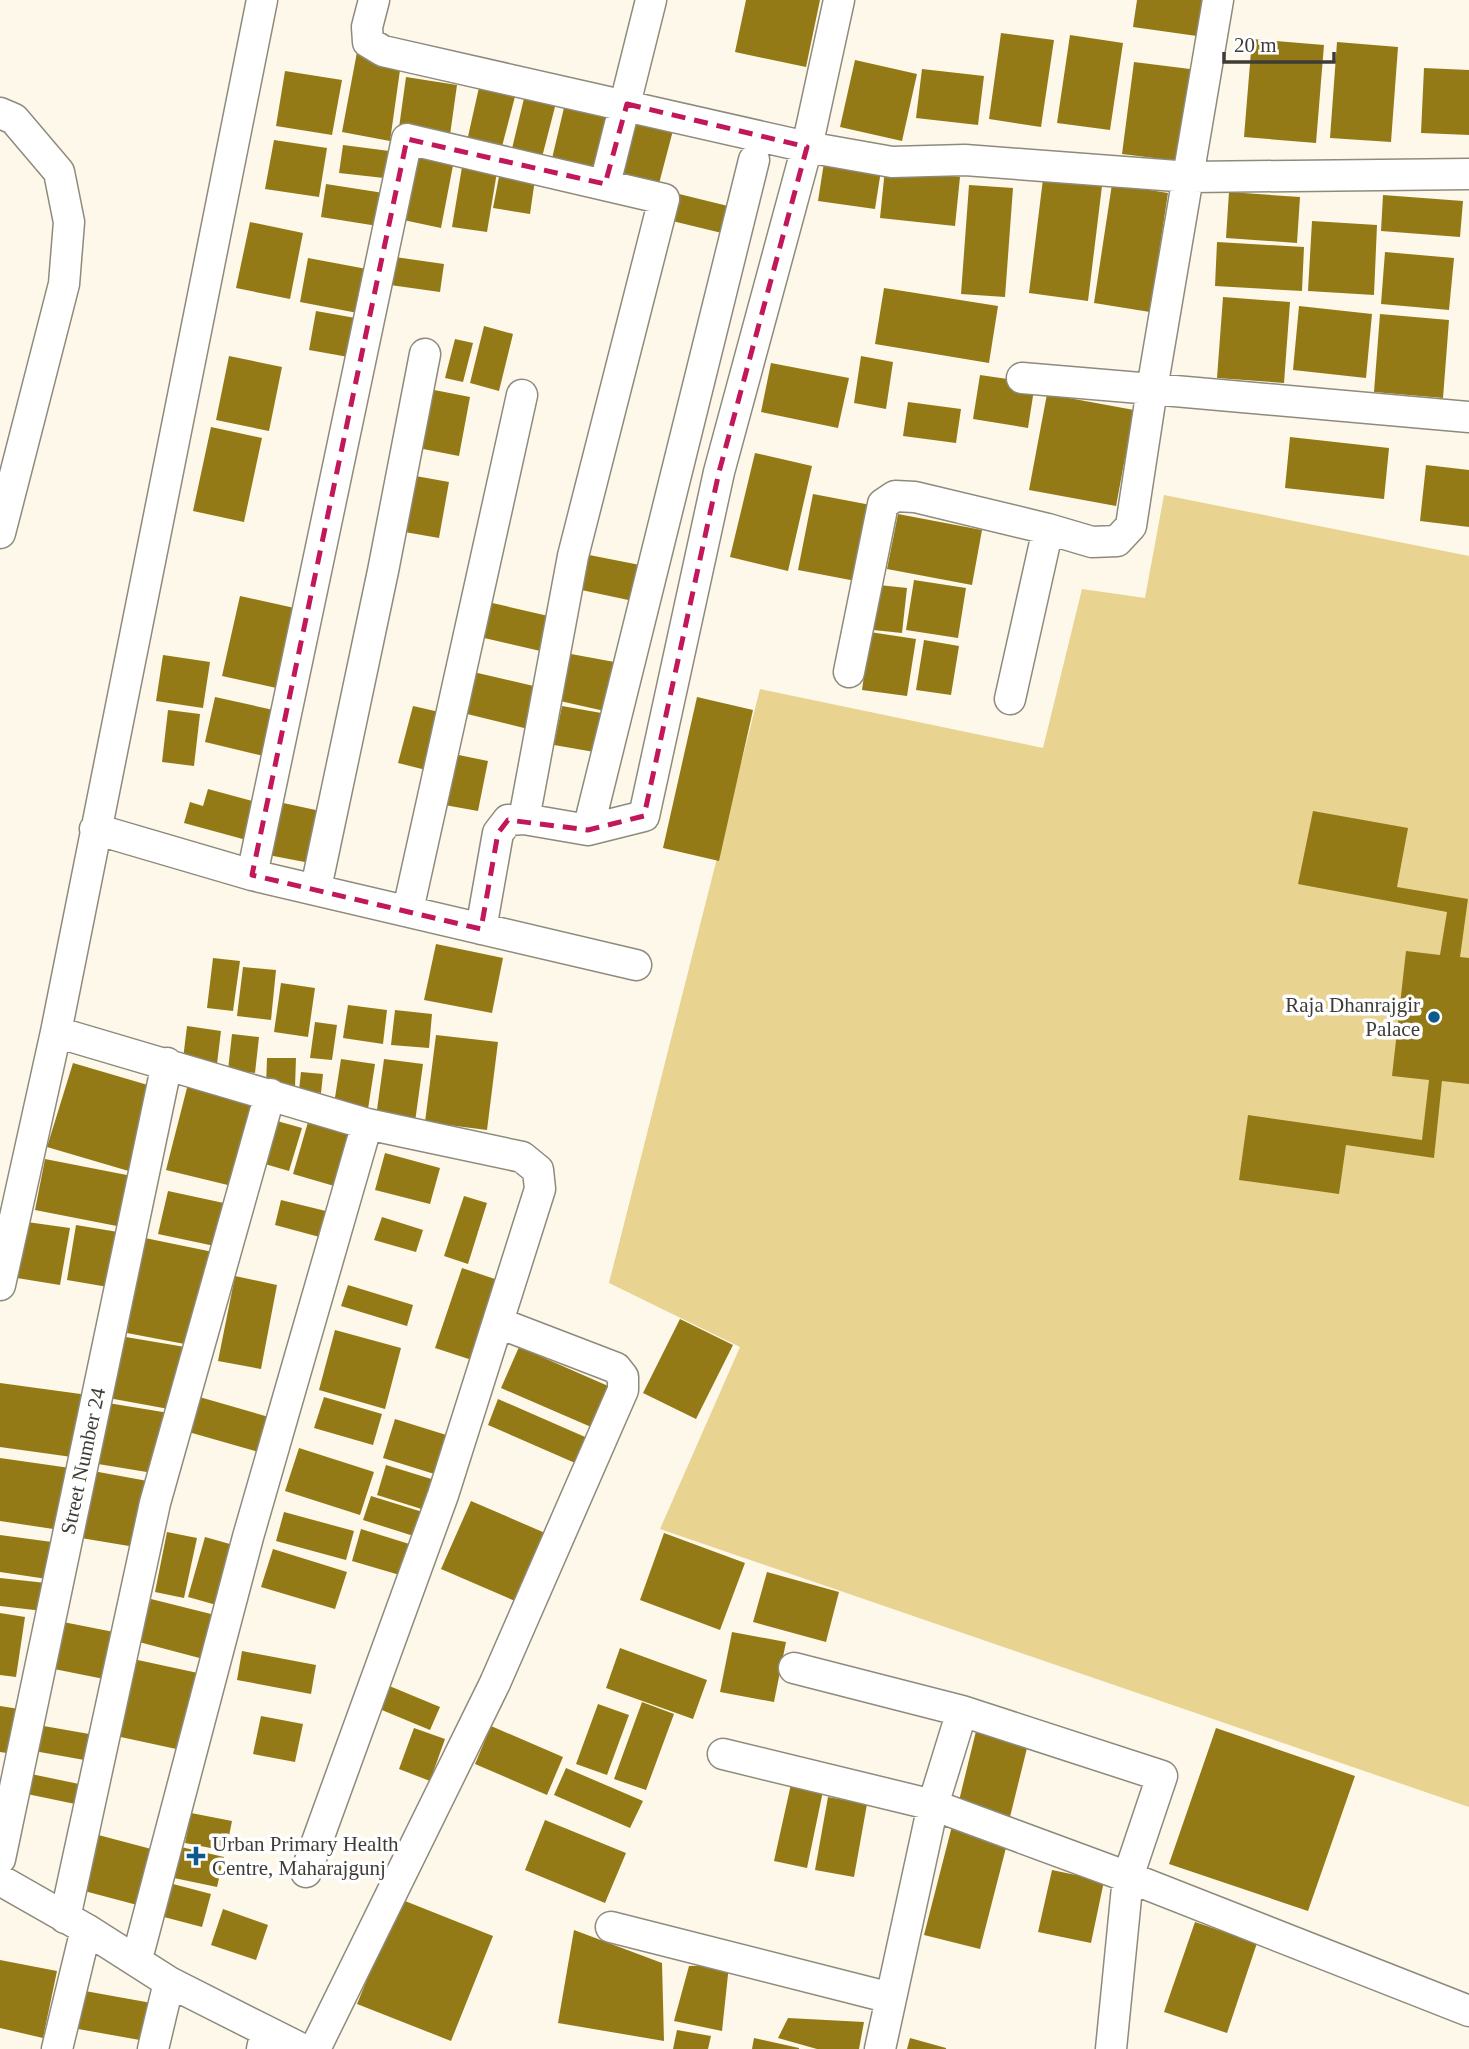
<svg xmlns="http://www.w3.org/2000/svg" width="1469" height="2049" font-family="'Times New Roman',serif">
<style>
.green{fill:#e8d391}
.building{fill:#947a17}
.lines{fill:none;stroke-linecap:round;stroke-linejoin:round}
.street-casing{stroke:#8e8a7c;stroke-width:33}
.street{stroke:#fff;stroke-width:30}
.marked{fill:none;stroke:#c2185b;stroke-width:5;stroke-dasharray:14 9;stroke-linejoin:round}
.poi-dot{fill:#0e5a8d;stroke:#fff;stroke-width:2.5}
.labels{text-anchor:middle;stroke-width:7;stroke-linejoin:round;paint-order:stroke}
.poi-label{font-size:21px;fill:#3e3c36;stroke:#fff;text-anchor:end}
.street-label{font-size:21px;fill:#3e3c36;stroke:#fff}
</style>
<rect width="100%" height="100%" fill="#fdf8e9"/>
<path class="green" d="M1164,495L1469,556V1807L660,1529L740,1347L609,1283L760,689L1043,748L1082,589L1145,598Z"/>
<path class="building" d="M746,0H820L806,67L735,52Z
M1137,0H1209L1204,37L1133,27Z
M1001,33L1054,40L1041,127L989,119Z
M1070,35L1123,43L1110,130L1057,123Z
M1252,39L1324,45L1316,143L1244,137Z
M1337,42L1398,47L1391,142L1330,138Z
M357,52L401,63L390,141L342,132Z
M855,60L917,74L902,141L840,127Z
M1134,62L1198,70L1186,162L1122,154Z
M1424,68L1469,70V135L1421,133Z
M922,69L984,76L978,125L916,118Z
M285,71L342,80L332,135L276,126Z
M482,74L518,85L499,158L465,150Z
M406,77L457,85L449,142L398,135Z
M526,90L557,99L540,165L510,157Z
M567,95L619,110L601,179L550,167Z
M629,107L676,119L656,195L611,184Z
M274,140L327,148L319,197L265,189Z
M343,145L397,152L393,179L339,173Z
M408,146L455,155L441,228L394,218Z
M825,156L882,164L875,209L818,201Z
M463,161L498,166L487,232L452,227Z
M501,166L536,172L530,214L493,208Z
M885,169L960,177L955,226L880,218Z
M1043,179L1102,186L1088,301L1029,293Z
M326,184L390,194L384,227L321,217Z
M1112,184L1168,193L1150,312L1094,303Z
M969,185L1013,188L1005,297L961,294Z
M671,192L732,207L726,234L664,219Z
M1229,192L1300,197L1297,243L1226,238Z
M1383,195L1463,201L1460,237L1381,231Z
M1312,221L1377,225L1374,295L1308,291Z
M250,222L303,233L290,299L236,288Z
M1217,242L1304,247L1302,291L1215,286Z
M1385,252L1454,258L1449,310L1381,304Z
M388,256L444,264L440,292L383,284Z
M308,258L372,270L363,314L300,302Z
M884,288L998,306L989,363L875,344Z
M1223,297L1290,302L1284,383L1217,378Z
M1299,306L1372,314L1366,378L1293,370Z
M316,311L361,319L354,358L309,350Z
M1380,314L1449,320L1443,398L1374,392Z
M484,326L513,334L499,391L470,383Z
M455,339L473,343L463,382L445,378Z
M229,356L282,367L269,431L216,420Z
M861,356L893,362L886,409L854,403Z
M771,363L849,378L838,428L761,412Z
M980,375L1035,383L1028,428L973,419Z
M424,388L470,397L459,456L413,447Z
M1047,394L1134,410L1116,506L1029,490Z
M908,402L961,409L956,443L903,436Z
M211,427L262,438L244,522L193,511Z
M1290,437L1389,448L1384,499L1285,488Z
M755,453L812,466L788,571L730,557Z
M1426,465L1469,470V527L1420,521Z
M410,475L449,482L439,538L399,531Z
M813,494L876,506L861,582L798,570Z
M898,514L982,530L972,585L887,569Z
M579,553L640,565L633,601L572,588Z
M914,580L966,588L958,638L906,630Z
M879,585L907,588L902,633L873,630Z
M240,596L299,609L281,689L222,676Z
M488,602L557,618L549,653L480,637Z
M870,632L916,639L907,696L862,690Z
M924,640L959,646L951,695L916,690Z
M571,654L620,663L609,712L560,701Z
M163,655L210,662L203,708L156,701Z
M469,671L538,687L528,729L459,712Z
M215,697L278,711L268,757L205,742Z
M697,697L753,710L719,861L663,848Z
M413,706L448,714L434,772L398,763Z
M562,706L607,714L600,753L554,745Z
M168,710L200,714L194,766L162,762Z
M449,753L488,761L478,811L439,804Z
M208,789L260,803L250,841L184,823L190,802L203,806Z
M274,801L325,812L315,864L263,854Z
M1313,811L1408,828L1397,887L1468,899L1460,957L1469,958V1084L1442,1081L1434,1158L1346,1145L1339,1194L1239,1180L1248,1115L1422,1140L1429,1080L1392,1076L1406,951L1440,955L1447,912L1298,884Z
M436,944L503,958L492,1013L424,1000Z
M213,958L240,961L233,1011L207,1008Z
M243,967L276,970L271,1020L237,1016Z
M281,983L315,988L308,1037L274,1032Z
M348,1005L387,1010L383,1044L343,1038Z
M395,1010L432,1014L429,1048L391,1045Z
M315,1022L337,1025L332,1060L310,1058Z
M187,1026L221,1031L217,1064L183,1059Z
M232,1034L259,1037L255,1073L228,1070Z
M436,1035L498,1042L487,1130L425,1122Z
M267,1058H296L295,1087H266Z
M341,1059L375,1064L368,1109L334,1104Z
M384,1059L423,1064L415,1122L376,1117Z
M73,1063L158,1088L132,1172L47,1147Z
M301,1072L323,1074L321,1093L299,1090Z
M189,1080L258,1097L236,1187L166,1170Z
M270,1119L302,1128L289,1171L258,1162Z
M308,1122L356,1137L341,1188L293,1174Z
M385,1153L440,1168L430,1204L375,1190Z
M45,1159L137,1177L127,1228L35,1210Z
M168,1191L233,1205L224,1248L158,1234Z
M464,1196L487,1203L468,1264L444,1256Z
M281,1200L334,1213L327,1239L275,1225Z
M382,1217L423,1230L416,1252L374,1240Z
M27,1222L70,1228L60,1285L17,1278Z
M76,1225L118,1232L108,1287L67,1280Z
M145,1238L213,1252L195,1346L127,1333Z
M462,1268L504,1282L478,1362L435,1348Z
M235,1276L277,1285L261,1369L218,1361Z
M348,1285L413,1305L407,1326L341,1306Z
M680,1319L733,1345L696,1419L643,1393Z
M335,1330L401,1348L385,1409L319,1390Z
M114,1335L185,1347L174,1410L103,1397Z
M519,1347L615,1389L598,1430L501,1388Z
M0,1383L88,1395L79,1458L0,1447Z
M196,1396L272,1418L262,1453L185,1431Z
M324,1397L382,1414L373,1445L314,1428Z
M498,1399L592,1440L582,1466L488,1425Z
M108,1403L169,1413L159,1474L98,1464Z
M395,1419L456,1438L444,1477L383,1458Z
M299,1448L374,1472L360,1515L285,1491Z
M0,1458L70,1468L60,1530L0,1521Z
M386,1465L441,1482L431,1512L377,1495Z
M93,1471L153,1482L141,1548L81,1538Z
M371,1496L429,1514L420,1538L363,1520Z
M471,1501L552,1536L522,1604L441,1569Z
M284,1512L354,1531L346,1560L276,1541Z
M361,1529L419,1547L410,1578L352,1561Z
M167,1532L197,1538L184,1598L155,1592Z
M664,1533L745,1563L720,1630L640,1600Z
M0,1535L52,1542L47,1579L0,1572Z
M205,1537L237,1546L220,1606L188,1597Z
M273,1549L347,1572L335,1609L261,1587Z
M767,1572L839,1592L826,1642L753,1622Z
M0,1578L46,1583L43,1611L0,1606Z
M151,1599L219,1616L207,1660L139,1642Z
M0,1613L25,1617L16,1677L0,1675Z
M58,1621L119,1633L109,1680L49,1668Z
M732,1632L786,1642L774,1702L720,1692Z
M620,1648L707,1680L693,1719L606,1688Z
M242,1651L316,1665L311,1694L237,1680Z
M133,1659L198,1673L181,1750L116,1736Z
M387,1685L440,1707L430,1730L377,1708Z
M642,1702L674,1714L646,1790L614,1779Z
M598,1704L629,1715L607,1775L576,1764Z
M0,1706L19,1709L13,1754L0,1752Z
M261,1716L303,1724L295,1762L253,1754Z
M38,1725L95,1735L90,1761L34,1751Z
M491,1726L563,1757L547,1795L475,1764Z
M977,1727L1029,1740L1009,1821L957,1809Z
M414,1728L445,1739L430,1781L399,1769Z
M1216,1728L1355,1776L1308,1911L1169,1864Z
M566,1768L643,1801L630,1828L554,1795Z
M31,1774L84,1785L80,1805L27,1794Z
M791,1784L823,1791L807,1868L774,1861Z
M828,1797L867,1804L854,1877L815,1870Z
M191,1813L232,1821L226,1851L185,1843Z
M545,1820L626,1853L605,1903L525,1870Z
M952,1826L1008,1840L980,1949L924,1935Z
M87,1832L155,1850L141,1906L73,1888Z
M181,1847L224,1857L217,1887L174,1878Z
M1052,1870L1104,1881L1091,1943L1038,1932Z
M173,1884L211,1894L202,1927L164,1917Z
M400,1899L493,1936L451,2041L357,2004Z
M223,1909L268,1925L256,1960L211,1945Z
M1195,1922L1257,1943L1227,2033L1164,2012Z
M574,1930L662,1963L664,2041L558,2023Z
M0,1960L57,1971L43,2038L0,2028Z
M729,1965L722,2031L674,2021L689,1966Z
M74,1989L157,2004L151,2042L67,2027Z
M788,2018L864,2022L859,2049H817L778,2038Z
M677,2030L711,2036L708,2049H673Z
M754,2038L799,2048V2049H752Z
M910,2038L946,2048V2049H907Z"/>
<g class="lines">
<defs>
<path id="street" d="M374,0L367,27L368,42L383,51L807,147L892,162L965,160L1190,177L1469,174
M1218,0L1152,389L1469,417
M0,113L14,119L59,172L69,222L64,284L0,533
M605,184L651,0
M849,672L883,504L895,496L915,497L1048,529
M1010,699L1048,529L1092,542L1117,541L1131,526L1152,389L1022,378
M95,829L252,875L636,965
M588,830L754,160
M252,875L407,139L664,199L573,556L524,819
M316,888L383,571L425,354
M408,910L522,395
M481,929L498,833L508,820L524,819L588,830L644,816L719,472L807,147L839,0
M56,1032L367,1124L522,1157L538,1170L540,1189L443,1495L306,1872
M0,1285L56,1032L262,0
M794,1668L962,1711L1162,1776L1128,1877L1111,2049
M723,1754L933,1805L1128,1877L1469,2011
M0,1859L167,1063
M0,1880L86,1929L169,1982L266,2031L262,2049
M65,1918L155,1503L270,1094
M611,1927L891,1998
M137,1959L248,1537L367,1124
M266,2031L302,2049
M57,2049L86,1929
M153,2049L169,1982
M315,2049L495,1683L623,1390V1377L616,1368L499,1323
M880,2049L933,1805L962,1711"/>
</defs>
<use href="#street" class="street-casing"/>
<use href="#street" class="street"/>
</g>
<path class="marked" d="M627,104L807,147L719,472L644,816L588,830L508,820L498,833L481,929L252,875L407,139L605,184Z"/>
<g class="poi-dot">
<circle cx="1434" cy="1017" r="7"/>
<path d="M192.5 1845.5h7v7h7v7h-7v7h-7v-7h-7v-7h7z"/>
</g>
<g class="labels">
<g class="poi-label">
<text x="1420" y="1012">Raja Dhanrajgir<tspan x="1420" dy="24">Palace</tspan></text>
<text x="212" y="1851" text-anchor="start">Urban Primary Health<tspan x="212" dy="24">Centre, Maharajgunj</tspan></text>
</g>
<g class="street-label">
<text transform="translate(83 1461) rotate(-78)" y="7">Street Number 24</text>
</g>
</g>
<path d="M1224 52v10h110v-10" fill="none" stroke="#3e3c36" stroke-width="3.5"/>
<text x="1234" y="52" font-size="21" fill="#3e3c36" stroke="#ffffff" stroke-width="5" paint-order="stroke">20 m</text>
</svg>
